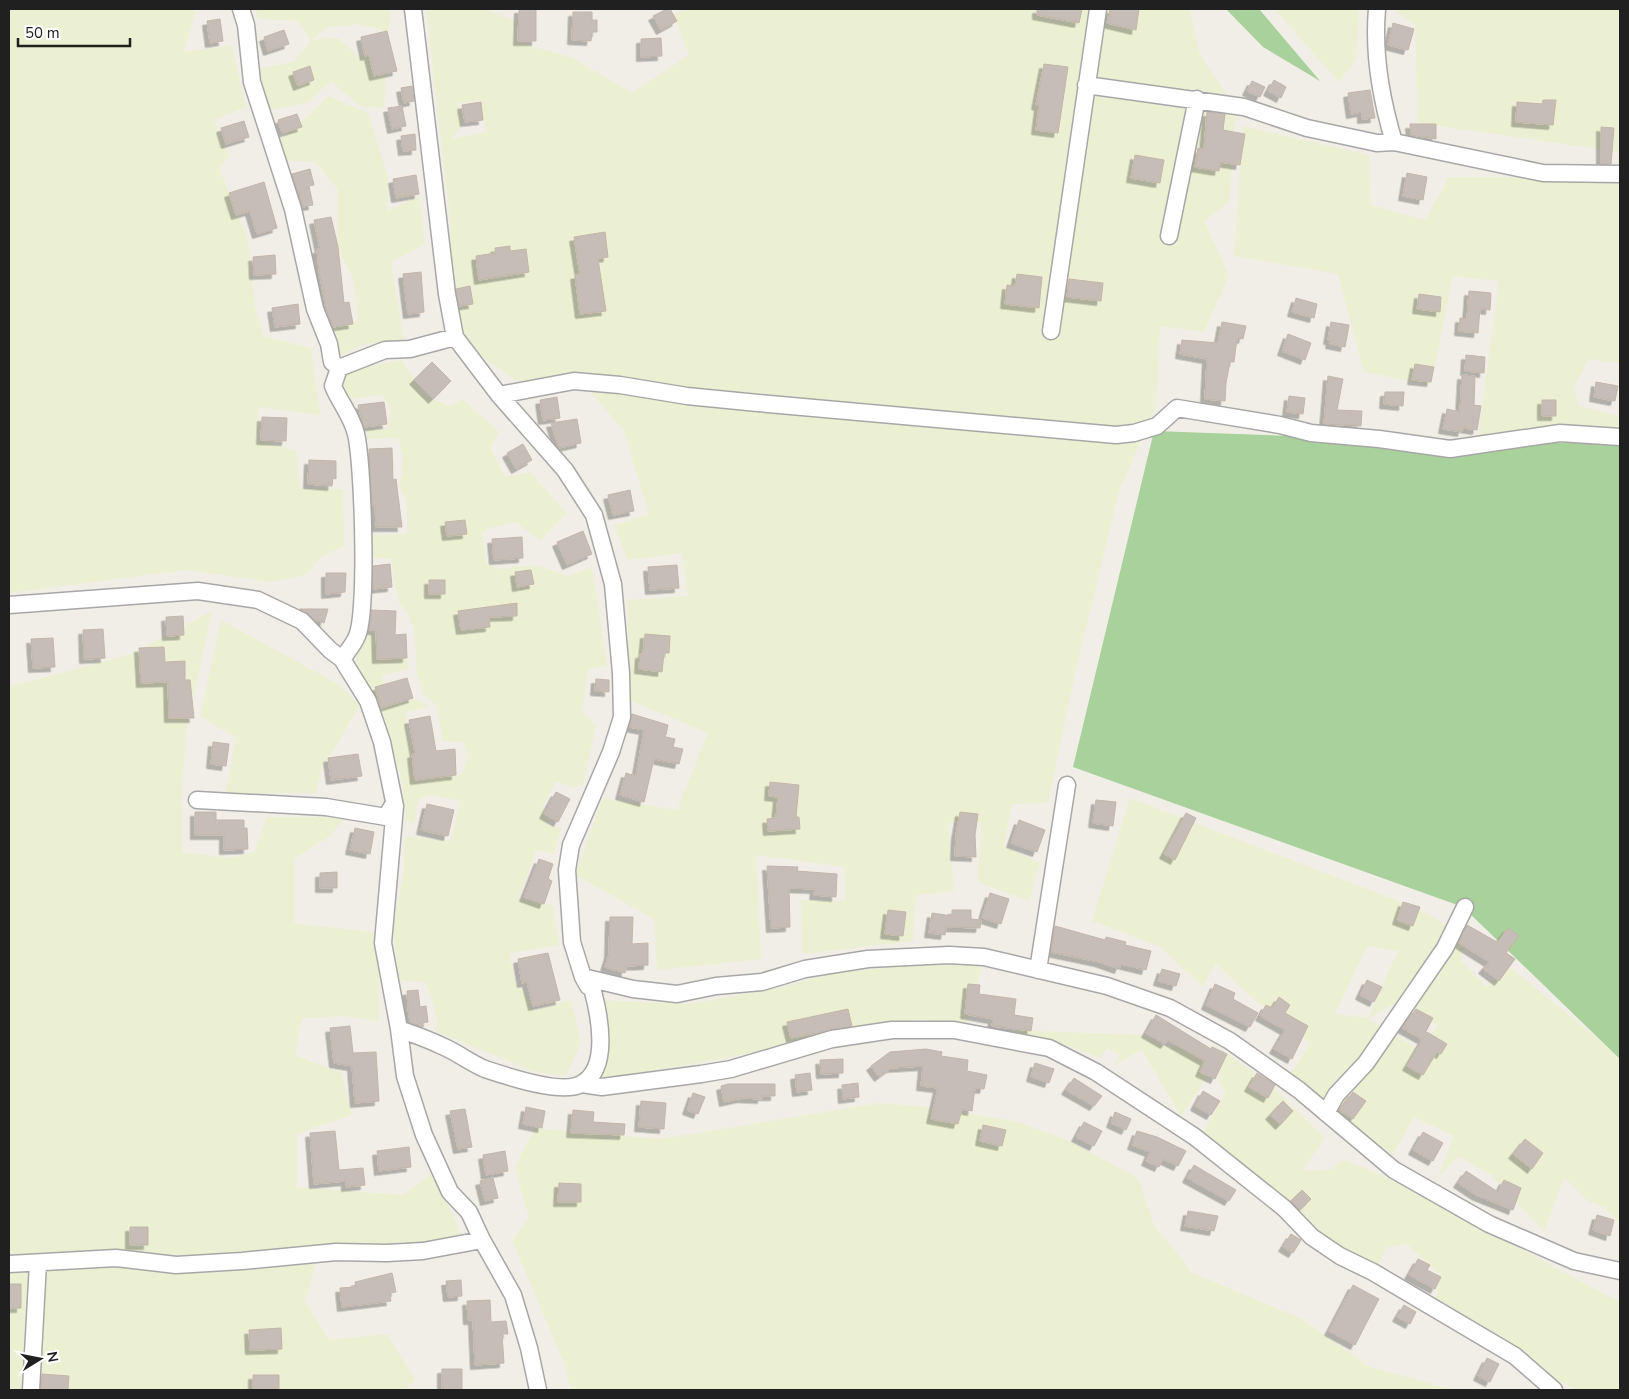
<svg xmlns="http://www.w3.org/2000/svg" width="1629" height="1399" font-family="'Nunito Sans',sans-serif">
<style>
.farmland{fill:#ecf0d2;fill-rule:evenodd}
.forest{fill:#a8d19b}
.building{fill:#c6beb6;stroke:#c3b5a8;filter:url(#shadow)}
.lines{fill:none;stroke-linecap:round;stroke-linejoin:round}
.street-casing{stroke:#a7a7a7;stroke-width:19}
.street{stroke:#fff;stroke-width:16}
</style>
<defs>
<filter id="shadow"><feDropShadow dx="-4.5" dy="4.5" stdDeviation="0" flood-color="#0004"/></filter>
</defs>
<rect width="100%" height="100%" fill="#f1eee7"/>
<path class="farmland" d="M9,9H196L184,52L232,45L246,107L214,120L229,156L219,168L248,241L255,307L263,336L311,348L320,415L258,407V439L296,451L300,488L343,489L344,546L321,557L306,575L271,582L186,570L9,593Z
M255,9H390L384,108L360,106L331,81L307,103L261,112L257,69L293,62L311,40L298,21L258,19ZM357,24L381,29L387,49L359,57L338,38L312,40L325,28Z
M426,9H484L515,21V41L573,58L632,93L689,55L673,14L687,9H1190L1200,55L1236,109L1229,202L1204,221L1229,275L1204,332L1160,326L1156,407L1119,491L1076,669L1048,803L1012,804L1004,846L1040,863L1029,901L978,882L981,822L948,823L954,891L916,895L913,941L803,954L801,900L845,901V867L756,855L761,959L657,970L654,919L575,875L603,798L677,810L708,733L631,701L627,600L688,596L682,553L628,560L614,525L649,514L624,431L583,383L515,380L455,337L450,217ZM481,100L486,132L452,139L463,123L459,103Z
M1274,9H1359L1356,59L1339,82Z
M1392,9H1620V152L1418,123L1415,25Z
M328,96L368,113L388,177L387,212L419,196L425,244L391,262L404,341L364,344L331,360L328,329L358,320L354,282L338,247V190L315,162L283,160L277,142L300,123Z
M1243,126L1369,155L1371,205L1425,220L1449,177H1620V363L1589,359L1574,387L1579,406L1620,416V439L1478,437L1499,281L1453,276L1431,385L1364,372L1338,274L1234,256Z
M401,360L427,397L450,406L463,399L499,432L491,448L505,477L530,472L567,513L540,541L516,522L490,528L482,533L486,564L500,569L536,565L568,576L592,567L607,666L588,669L582,711L596,725L583,785L572,788L556,781L542,808L548,811V826L561,828L554,854L536,850L519,899L553,905L559,945L509,953L517,988L524,989L534,1011L571,999L581,1043L566,1076L536,1072L435,1031L437,1021L434,1005L425,982L399,980L393,927L404,872V836L451,841L460,801L430,795L419,798L414,824L406,820L403,786L383,712L355,669L359,638L364,628L374,634L380,654L406,656L409,669L382,675L389,705L416,699L429,706L405,713L409,742L421,745L427,778L461,775L468,758L464,742L442,741V731L436,705L424,695L417,674L414,629L408,613L399,603L391,559L368,557L367,535L407,534V503L399,485L403,473L402,453L398,438L367,439V428L388,429L391,408L382,395L345,399L335,372Z
M212,611L187,726L181,799L182,852L232,858L254,852L267,817H345L330,836L294,859V923L379,933V1022L344,1016L302,1018L295,1055L341,1073L352,1115L297,1134V1187L403,1195L433,1173L463,1238L398,1246L320,1249L305,1301L329,1340L387,1334L415,1379L405,1390H9V685L24,683L131,654Z
M221,620L340,685L360,706L321,770L316,793L225,794L236,738L200,716Z
M1130,798L1417,908L1468,938L1460,960L1487,987L1506,964L1609,1048L1620,1061V1223L1605,1208L1588,1201L1564,1177L1544,1232L1491,1175L1458,1156L1437,1179L1454,1136L1414,1117L1393,1154L1346,1124L1291,1073L1310,1044L1281,1012L1259,1004L1216,963L1202,987L1161,947L1092,921ZM1367,946L1398,951L1368,1018L1335,1014ZM1404,998L1438,1026L1416,1048L1368,1019Z
M984,957L968,1025L917,1019L850,1031L726,1058L597,1080L599,1000L688,1004L783,987L828,974Z
M1007,1030L1143,1035L1164,1046L1214,1047L1208,1076L1181,1116L1142,1050L1114,1066L1120,1055L1107,1048L1101,1058L1053,1040Z
M1222,1050L1271,1086L1325,1138L1302,1171L1329,1170L1344,1160L1375,1172L1620,1302V1390H1576L1537,1368L1500,1335L1436,1301L1440,1274L1407,1244L1386,1248L1378,1265L1347,1250L1320,1233L1204,1131L1226,1092L1219,1081Z
M879,1103L935,1108L1019,1122L1067,1140L1138,1178L1154,1225L1193,1273L1302,1319L1370,1367L1455,1390H571L564,1363L512,1240L529,1218L515,1167L535,1128L661,1139Z"/>
<path class="forest" d="M1226,9H1259L1320,81L1263,47Z
M1154,431L1489,443H1620V1059L1463,907L1073,767Z"/>
<path class="building" d="M519,9H536V41H518Z
M667,9H670L677,21L661,30L653,16Z
M1037,9H1082L1079,23L1037,15Z
M1110,9H1139L1136,30L1107,23Z
M573,12H592V20H597V32H592L591,41L572,40Z
M220,19L223,41L210,43L207,21Z
M1393,23L1414,29L1408,50L1388,45Z
M284,30L289,44L268,51L264,37Z
M387,31L397,71L374,76L369,55L365,56L361,37Z
M661,38L662,56L641,57V39Z
M1044,64L1068,67L1058,133L1036,130L1039,106L1036,105Z
M310,66L314,80L298,86L293,72Z
M1274,80L1286,87L1281,98L1268,91Z
M1252,81L1265,87L1260,97L1247,91Z
M412,86L414,101L404,103L401,88Z
M1370,90L1375,118L1362,119V112L1351,114L1348,93Z
M1543,100H1556L1553,125L1516,122L1517,102L1542,104Z
M481,102L483,120L465,122L462,105Z
M402,106L406,126L392,129L388,108Z
M1207,112L1225,114L1223,130L1245,134L1240,165L1220,162L1219,171L1195,167L1198,148L1204,149Z
M297,114L302,127L282,133L278,120Z
M244,121L249,137L226,144L221,128Z
M1410,124H1436V139L1411,135Z
M1601,127L1614,128L1611,164H1601Z
M415,134L416,150L403,151L401,136Z
M1135,155L1164,160L1160,183L1131,178Z
M310,169L314,185L309,186L313,205L303,207L292,174Z
M1407,173L1427,177L1423,200L1403,196Z
M416,175L419,194L396,198L393,179Z
M264,182L277,228L257,234L250,211L236,215L229,193Z
M331,217L338,247L344,303L349,302L353,324L333,327L326,309L319,271L317,249H320L314,220Z
M605,232L608,257L598,259L606,311L580,314L575,275L580,274L574,237Z
M510,246V251L526,249L529,272L479,280L476,256L496,253L495,248Z
M275,255L276,274L254,275L253,257Z
M421,272L424,312L408,314L403,274Z
M1017,274L1042,277L1039,308L1005,304L1007,285L1015,286Z
M1069,279L1103,283L1101,301L1067,297Z
M470,286L473,304L459,306L456,289Z
M1469,291L1491,293L1490,310L1480,309L1478,333L1459,331L1460,318L1467,319Z
M1419,294L1441,297L1440,312L1417,309Z
M1296,298L1317,304L1314,318L1292,312Z
M298,304L300,324L275,327L272,308Z
M1222,322L1246,326L1243,339L1237,338L1234,362H1230L1226,383L1225,401L1205,399L1207,359L1180,354L1182,340L1218,343Z
M1331,322L1349,325L1345,347L1330,344L1331,340H1328Z
M1288,334L1311,343L1305,360L1282,351Z
M1466,355L1485,357L1484,373L1465,371Z
M432,362L451,381L433,399L414,380Z
M1415,364L1434,367L1431,382L1412,380Z
M1462,375L1475,376L1474,405L1481,406L1477,430L1463,428L1462,432L1443,429L1447,409L1460,412Z
M1328,376L1343,379L1337,410L1362,411L1361,426L1324,424Z
M1596,382L1618,386L1615,401L1594,397Z
M1385,392H1404L1403,406L1384,404Z
M1289,396L1305,398L1303,414L1287,412Z
M557,397L560,418L543,420L540,400Z
M1542,400H1556V416H1542Z
M384,402L387,424L364,427L358,405Z
M262,417L287,418L286,441L261,440Z
M577,419L581,443L559,448L551,423Z
M523,444L532,460L516,469L507,453Z
M392,448L393,480L396,479L402,527H376L375,505L372,506L369,449Z
M309,460L336,461V479L333,478L332,486L308,484Z
M630,490L634,511L613,515L608,495Z
M465,520L467,534L447,536L445,522Z
M583,531L592,554L567,565L557,542Z
M522,537L523,558L494,560L492,539Z
M390,564L392,587L373,589V566Z
M677,565L679,588L650,590L648,567Z
M531,570L534,584L517,587L515,572Z
M326,573H346L345,592L326,594Z
M429,580H445V594H429Z
M517,603V616L489,617L490,627L461,630L458,611Z
M300,609H328L324,623L315,620Z
M371,610L396,611L395,635L406,634L407,658L377,659L376,630H369Z
M183,616L184,635L167,636L166,617Z
M103,629L105,658L84,659L83,630Z
M645,634L670,636L669,653H664L662,672L639,669L640,654H643Z
M53,638L55,667L33,668L31,639Z
M164,647L165,662L185,661V680H190L194,718H169L168,682L141,683L139,648Z
M407,678L413,698L381,708L375,687Z
M596,679L609,680V692L595,691Z
M632,714L668,725L666,735L662,736L675,739L673,747L683,749L679,764L654,759L644,802L620,795L626,773L636,776L644,730L629,727Z
M430,716L436,751L455,749L456,775L415,780L412,754L415,753L409,720Z
M213,742L229,744L226,766L211,764Z
M358,754L362,776L331,780L328,758Z
M770,782L799,785L796,817H799L800,829L768,831L767,819L776,818L778,797L769,796Z
M556,792L570,799L558,822L544,814Z
M1096,800L1116,802L1113,826L1093,823Z
M427,804L454,810L448,836L421,830Z
M195,812H216V820H244V828H247L248,849L224,850V835H195Z
M960,812L978,814L975,835L976,857L955,856L956,835Z
M1186,813L1196,818L1175,860L1164,854Z
M1019,820L1045,830L1037,852L1011,843Z
M355,828L374,832L370,854L350,850Z
M539,859L553,864L548,879L552,881L544,904L524,897Z
M767,866L798,867L797,871L837,874L836,897L814,895L815,889L789,888L790,927L771,928Z
M337,872V888H320V873Z
M990,893L1009,899L1001,924L982,918Z
M1403,902L1420,907L1413,926L1397,920Z
M888,910L906,912L903,936L885,934Z
M952,910H971V919L981,920L980,928L946,927L945,935L929,933L932,913L952,916Z
M610,917H633L632,944L648,943V965L627,966L625,973L605,967L609,954Z
M1467,925L1497,942L1508,928L1519,936L1506,953L1515,959L1499,981L1483,969L1489,962L1459,943Z
M1055,926L1105,940L1106,937L1126,942L1125,945L1151,951L1146,970L1121,964L1119,969L1099,962L1051,952Z
M548,953L560,1000L533,1006L527,982L522,983L518,959Z
M1162,969L1180,974L1176,986L1158,981Z
M1367,980L1382,987L1374,1002L1360,995Z
M968,984L980,985L979,994L1016,999L1014,1015L1033,1018L1031,1031L992,1026L993,1019L965,1014Z
M1215,984L1235,993L1233,999L1258,1013L1250,1027L1206,1005Z
M418,990L420,1007L426,1006L428,1022L422,1023V1027L410,1022L408,1009L407,991Z
M1279,997L1290,1005L1285,1013L1308,1026L1292,1059L1274,1049L1285,1030L1260,1016L1266,1005L1272,1008Z
M848,1009L852,1026L791,1038L787,1022Z
M1416,1009L1433,1018L1422,1039L1402,1028Z
M1156,1015L1211,1049L1212,1047L1227,1054L1215,1079L1200,1072L1205,1061L1168,1040L1165,1044L1146,1033Z
M350,1026L353,1053L376,1052L379,1101L355,1103L352,1066L334,1063L330,1028Z
M1427,1032L1447,1044L1441,1054L1437,1052L1423,1075L1407,1066Z
M926,1049L942,1052L941,1056L968,1060L967,1071L987,1075L984,1089L975,1088L972,1111L962,1109L958,1124L931,1119L938,1088L921,1086L923,1066L891,1068L879,1077L871,1066L890,1052Z
M843,1059V1073L821,1074L820,1060Z
M1035,1063L1054,1069L1049,1083L1031,1077Z
M810,1073L812,1090L797,1092L795,1075Z
M1257,1073L1275,1085L1268,1098L1249,1087Z
M1074,1078L1102,1096L1094,1106L1066,1090Z
M858,1083L859,1097L843,1099L842,1085Z
M728,1084H775V1096H762V1099L742,1098L724,1102L721,1086Z
M1203,1091L1220,1101L1211,1115L1195,1106Z
M1353,1092L1366,1101L1353,1119L1339,1110Z
M693,1093L705,1097L698,1114L687,1110Z
M641,1101L666,1103L664,1129L639,1127Z
M1283,1101L1293,1111L1280,1125L1270,1115Z
M526,1107L545,1111L542,1128L523,1124Z
M465,1109L472,1147L458,1149L450,1111Z
M573,1110L594,1112L593,1122L625,1124L624,1135L571,1133Z
M1115,1112L1131,1119L1126,1130L1111,1123Z
M1084,1122L1102,1131L1094,1146L1076,1137Z
M983,1125L1006,1130L1002,1146L980,1141Z
M335,1131L339,1170L363,1168L365,1185L346,1187V1181L314,1184L310,1133Z
M1137,1131L1157,1137L1186,1151L1178,1166L1163,1159L1159,1167L1146,1161L1150,1152L1132,1145Z
M1423,1132L1443,1143L1433,1161L1413,1150Z
M1525,1139L1543,1153L1532,1169L1513,1154Z
M409,1147L411,1167L379,1171L377,1151Z
M505,1151L508,1171L486,1175L483,1155Z
M1194,1165L1236,1190L1229,1201L1187,1178Z
M1466,1171L1498,1192L1504,1180L1521,1188L1513,1210L1476,1195L1458,1183Z
M493,1178L498,1198L485,1201L480,1181Z
M559,1183L581,1184V1202H558Z
M1302,1190L1311,1199L1300,1210L1291,1201Z
M1188,1211L1218,1216L1214,1231L1185,1226Z
M1597,1215L1614,1220L1610,1236L1593,1230Z
M130,1227H148V1245H130Z
M1291,1234L1301,1240L1293,1253L1283,1247Z
M1418,1259L1430,1265L1427,1270L1441,1277L1435,1289L1409,1275Z
M392,1273L396,1292L389,1293L391,1301L342,1307L340,1288L356,1287L355,1282Z
M461,1280L462,1296L448,1297L446,1281Z
M9,1284H21V1308H9Z
M1353,1285L1379,1299L1355,1345L1329,1331Z
M490,1300L491,1322L506,1321L508,1334H502L504,1363L475,1365L473,1320H468L467,1301Z
M1404,1305L1416,1312L1410,1324L1397,1317Z
M281,1328L282,1349L250,1350L249,1330Z
M1487,1358L1499,1364L1490,1382L1478,1376Z
M442,1369H462V1390H442Z
M42,1374L69,1376L68,1390H41Z
M253,1375H279V1390H253Z"/>
<g class="lines">
<defs>
<path id="street" d="M241,9L246,25L252,82L293,209L315,309L329,344L332,362L339,368L385,350L410,349L455,337
M1377,9C1373,54 1381,99 1394,142
M1086,85L1244,107L1307,128L1377,143L1394,142L1543,173L1620,174
M1169,236L1197,99
M1051,331L1098,9
M339,368L333,386C340,403 352,416 356,434C363,462 368,612 357,636C354,644 347,652 342,659
M499,395L574,381L620,385L687,396L758,403L1116,435L1134,433L1157,426L1177,408L1280,425L1311,433L1379,439L1450,449L1560,433L1620,437
M9,605L198,591L258,600L302,621L330,650L342,659L368,701L382,742L395,806L383,943L399,1029L405,1076L424,1135L450,1192L469,1212L482,1240L513,1295L529,1348L538,1390
M197,800L326,807L386,817L394,803
M1038,970L1067,785
M583,977L633,989L677,994L716,986L762,982L805,969L868,959L949,955L984,957L1107,986L1170,1008L1230,1041L1299,1090L1394,1170L1489,1224L1574,1261L1620,1271
M399,1029C413,1034 428,1039 442,1046C457,1052 470,1063 485,1069C506,1076 562,1095 581,1084C611,1069 599,1013 592,988L588,986L583,977L572,942L567,870L571,845L611,752L622,717L621,673L613,584L594,515L565,470L499,395L455,337L447,294L413,9
M582,1084L602,1087L701,1074L731,1069L832,1039L892,1030H954L1049,1048L1096,1072L1195,1137L1284,1208L1312,1237L1340,1256L1373,1272L1515,1356L1554,1390
M1326,1113L1336,1095L1366,1063L1445,948L1465,907
M9,1264L116,1258L176,1265L242,1261L336,1252L387,1253L423,1251L482,1240
M31,1390L38,1263"/>
</defs>
<use href="#street" class="street-casing"/>
<use href="#street" class="street"/>
</g>
<rect width="1629" height="1399" fill="none" stroke="#202020" stroke-width="20"/>
<g transform="translate(40 1359) rotate(80)" stroke="#ffffff" stroke-width="4" paint-order="stroke">
<path d="M0-4L9 19L0 12L-9 19Z" fill="#202020"/>
<text y="-8" font-size="14" font-weight="bold" text-anchor="middle" fill="#202020">N</text>
</g>
<path d="M18 38v8h112v-8" fill="none" stroke="#202020" stroke-width="2.5"/>
<text x="25" y="38" font-size="15" fill="#202020" stroke="#ffffff" stroke-width="4" paint-order="stroke">50 m</text>
</svg>
